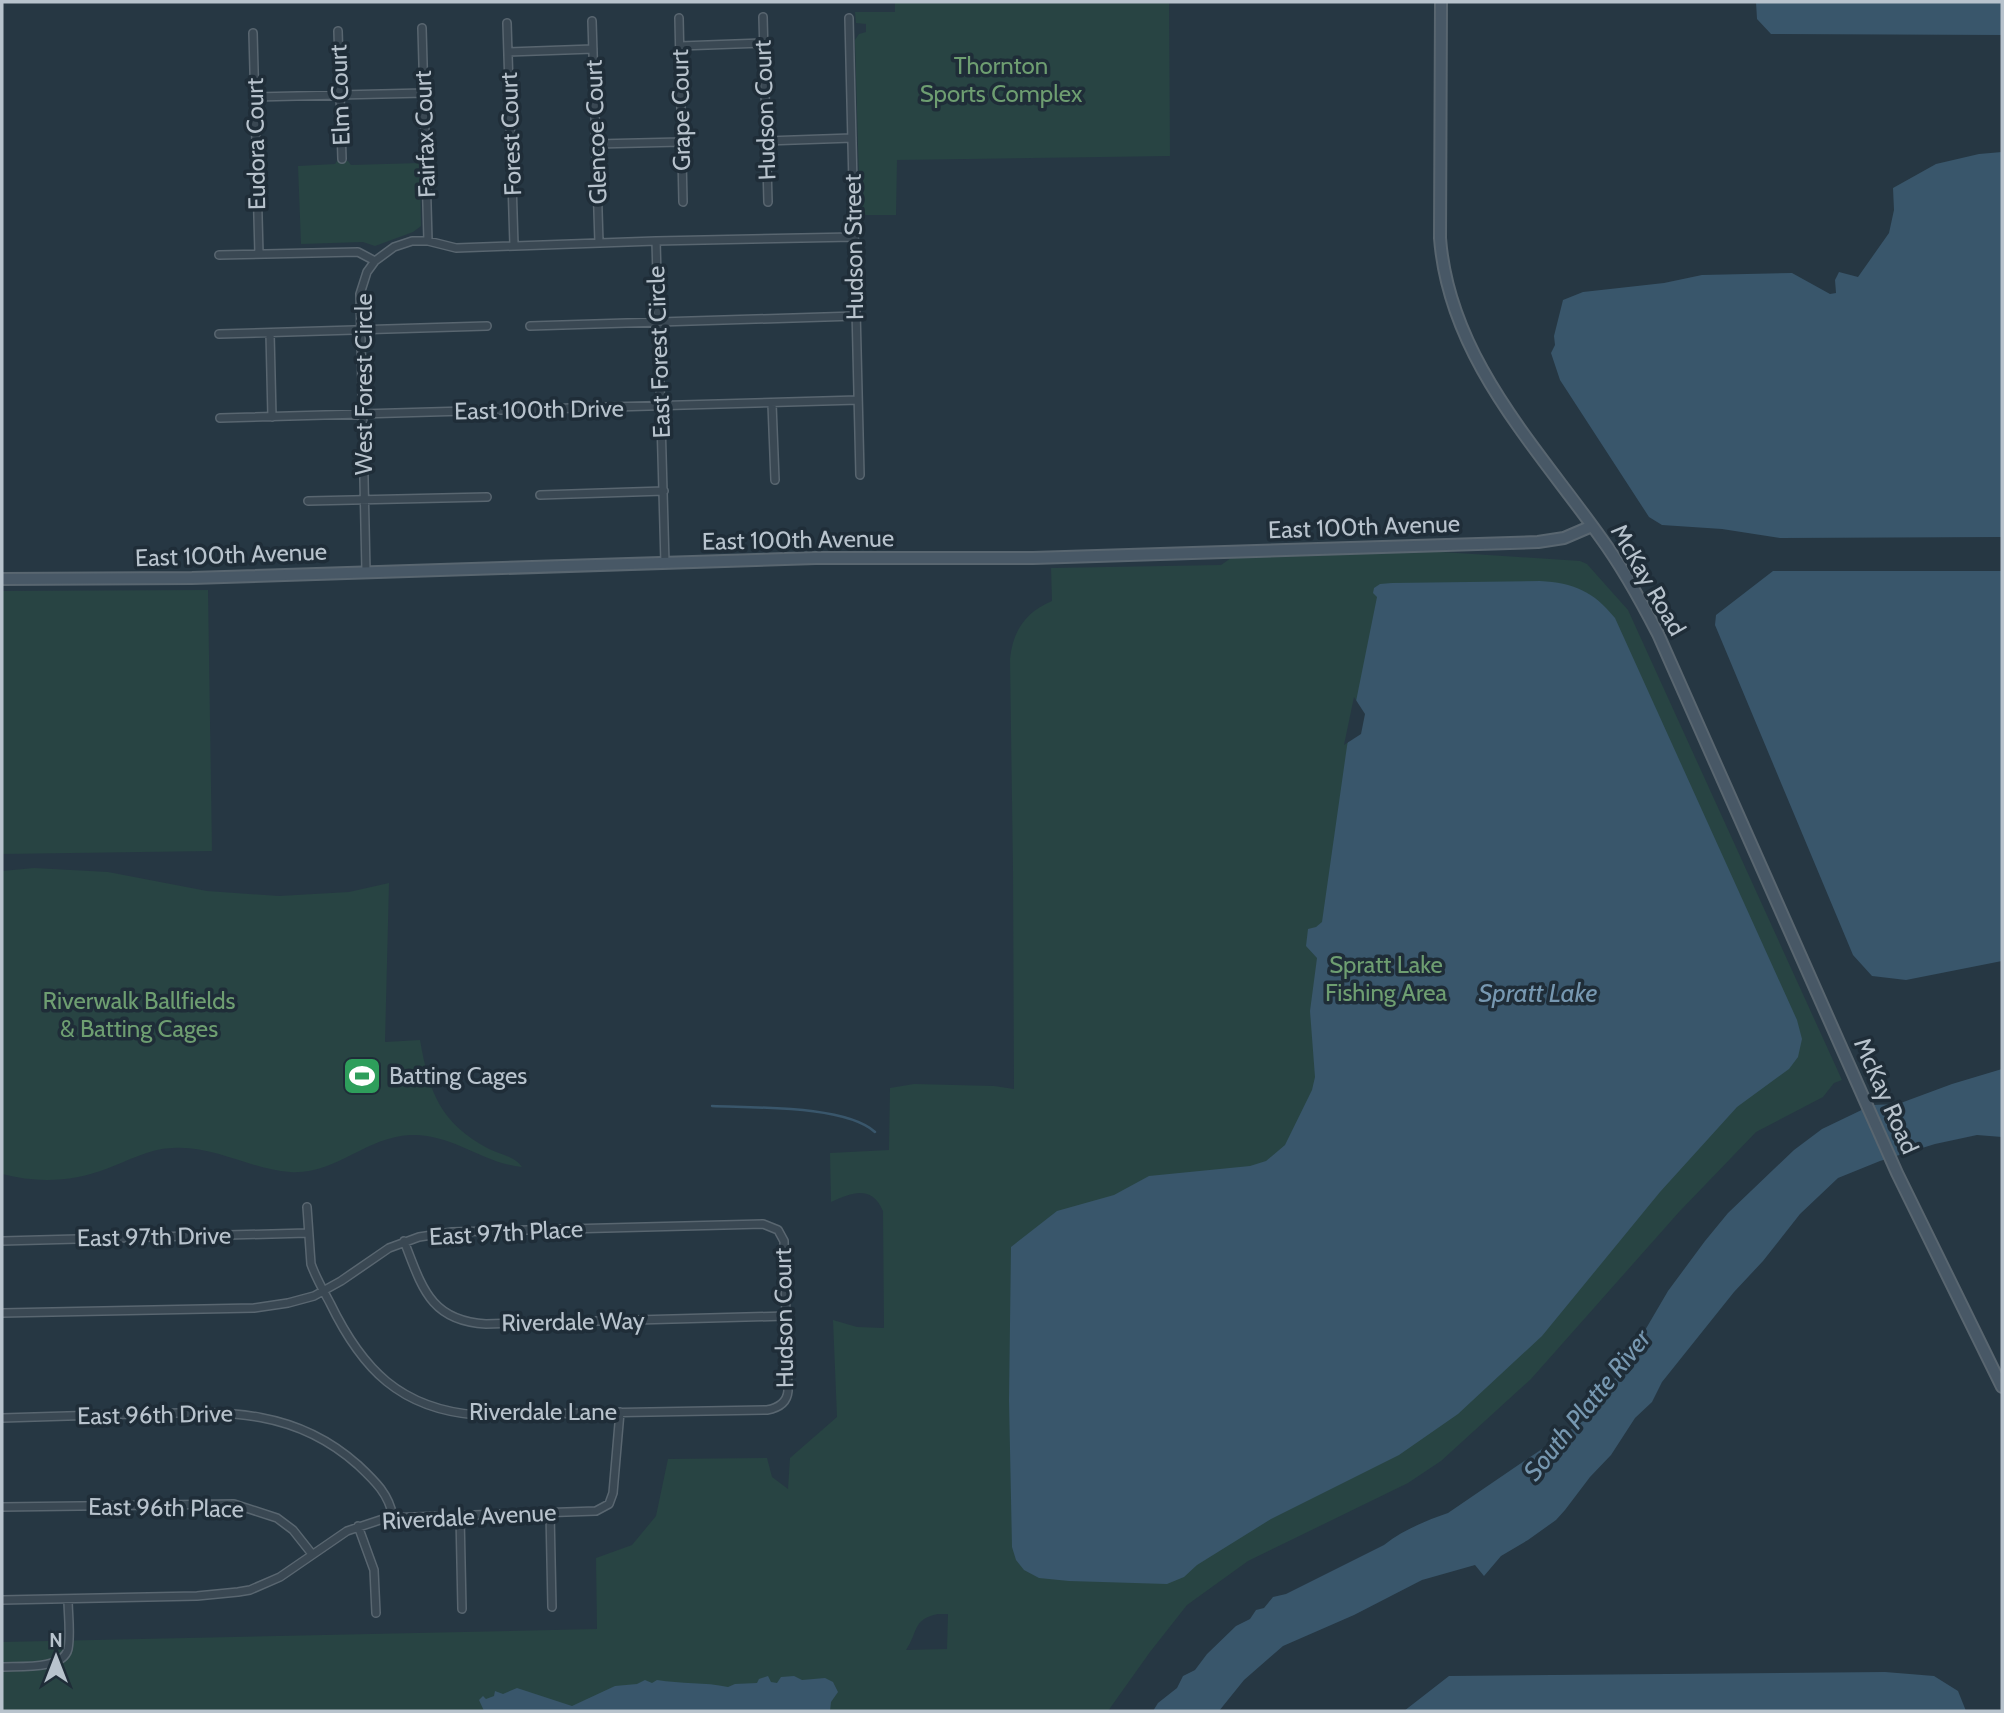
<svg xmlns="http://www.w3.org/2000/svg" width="2004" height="1713" font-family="Cabin,sans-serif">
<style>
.green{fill:#284443;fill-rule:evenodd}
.water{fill:#39566b}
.pier{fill:#263743}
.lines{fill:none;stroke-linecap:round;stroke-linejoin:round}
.stream{stroke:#39566b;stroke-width:2.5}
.street-casing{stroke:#596670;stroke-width:10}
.secondary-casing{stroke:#596670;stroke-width:14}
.street{stroke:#3a4853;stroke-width:7}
.secondary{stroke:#485866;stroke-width:10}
.labels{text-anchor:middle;stroke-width:7;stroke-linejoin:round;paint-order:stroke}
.park-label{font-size:24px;fill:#6e9e71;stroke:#1f2d38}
.street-label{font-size:24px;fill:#b8c3cd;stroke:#1f2d38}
.poi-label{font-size:24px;fill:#b8c3cd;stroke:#1f2d38;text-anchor:start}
.water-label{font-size:26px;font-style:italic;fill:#7798b1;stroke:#1f2d38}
</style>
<rect width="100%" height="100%" fill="#263743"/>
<path class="green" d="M895,2H1169L1170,156L897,160L896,215H860L855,40L859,34L866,32V24L856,23L855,12H895Z
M337,161H348L351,165L420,163L421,226L413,232L375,246L363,242L301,244L298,166L335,164Z
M1412,550L1580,561L1587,564L1628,610L1842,1080L1834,1083L1823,1097L1756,1132L1679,1212L1531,1379L1441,1461L1408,1483L1248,1561L1187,1605L1150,1652L1108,1711H2V1642L597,1629L596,1558L632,1545L656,1516L668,1459L767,1458L772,1477L788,1489L790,1458L837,1417L833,1320L857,1327L884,1328L883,1211C872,1185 853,1192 831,1202L830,1153L889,1150L890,1088L914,1084L994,1086L1014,1089L1013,870L1010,659C1013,630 1026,612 1052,601L1051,568L1221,565L1234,556ZM938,1614H948L947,1649L906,1650C918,1633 912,1619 938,1614Z
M208,590L212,851L2,854V591Z
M34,868L108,872L207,891L279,896L349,892L389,883L385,1042L420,1040C429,1092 440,1123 489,1149C501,1155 515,1156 522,1167C482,1163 452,1133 410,1135C366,1137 335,1175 290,1172C249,1169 214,1145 172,1148C148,1149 128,1161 106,1169C72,1182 37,1183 2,1174V871Z"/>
<path class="water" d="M1756,2H2002V35L1771,34L1757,19Z
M2002,152V537L1780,538L1722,529L1662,525L1649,517L1560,380L1551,353L1555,345L1554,336L1563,300L1583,292L1664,283L1702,275L1792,273L1830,294L1836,293L1835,280L1839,272L1858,277L1889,233L1894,210L1893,188L1936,164L1979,154Z
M1773,571H2002V961L1906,980L1872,976L1853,955L1715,625L1716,615Z
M1540,581C1574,583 1593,591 1615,618L1797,1020L1802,1039L1798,1057L1789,1069L1737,1107L1660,1192L1542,1336L1458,1414L1399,1455L1271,1519L1197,1565L1184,1577L1167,1584L1069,1581L1039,1578L1024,1570L1016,1560L1012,1547L1009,1400L1011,1247L1057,1211L1114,1195L1149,1176L1250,1166L1266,1161L1285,1145L1312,1090L1315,1077L1310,1011L1317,958L1306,946L1308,929L1316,927L1322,922L1347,746L1377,597L1373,593L1374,588L1380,584L1392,583Z
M2002,1069V1137L1977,1135L1935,1144L1880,1161L1838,1178L1800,1214L1763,1261L1734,1292L1662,1382L1652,1402L1635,1418L1611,1455L1590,1477L1565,1510L1556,1520L1528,1540L1501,1556L1484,1576L1475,1565L1422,1580L1354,1615L1283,1646L1244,1680L1219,1711H1153L1158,1703L1177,1688L1183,1676L1195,1670L1207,1654L1236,1626L1250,1619L1256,1610L1264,1608L1273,1597L1286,1594L1384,1545C1403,1530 1425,1521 1448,1513L1586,1419L1627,1361L1668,1291L1705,1241L1728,1213L1794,1150L1822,1129L1872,1105L1898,1104L1952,1084Z
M1885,1672L1934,1676L1958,1691L1966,1711H1404L1449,1676Z
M768,1676L771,1682L777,1683L781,1677L794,1676L802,1680L825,1678L833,1682L838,1692L831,1702L830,1711H484L479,1700L483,1696L486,1699L494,1696L495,1691L503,1694L517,1688L572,1706L615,1686L637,1684L645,1680L652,1683L657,1680C681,1684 705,1682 728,1687L735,1684L757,1683L759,1679Z"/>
<path class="pier" d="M1354,697L1365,714L1361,734L1344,745Z"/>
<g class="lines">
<path class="stream" d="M712,1106C753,1108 845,1105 875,1132"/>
<defs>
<path id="street" d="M763,17L768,202
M679,18L683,202
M849,18L860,475
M592,21L599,243
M507,23L514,245
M422,28L428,241
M338,31L342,159
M253,33L259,254
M680,46L763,43
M508,52L593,49
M255,97L424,93
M766,141L852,138
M596,144L681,142
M656,241L854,237
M219,255L358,252L375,261
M530,326L856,316
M270,333L272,417
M219,334L487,326
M772,404L775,480
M220,418L858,400
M540,495L664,491
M308,501L487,497
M366,572L360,294L367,272L375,261L394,247L412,241H428L456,248L656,241L665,563
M2,1241L307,1233
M404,1241C422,1287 430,1321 486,1324L787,1316
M2,1313L254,1308L288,1303L314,1296L341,1281L389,1248L419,1237L452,1232L763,1224L778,1230L784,1241L788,1391C787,1403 778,1408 767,1410L477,1415C400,1409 362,1369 330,1303C323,1290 316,1278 311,1264L307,1207
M2,1418C46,1417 91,1415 136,1414C219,1412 291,1405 358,1465C375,1481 389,1494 393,1517
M2,1507L234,1504L277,1518L293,1530L312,1554
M550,1512L552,1607
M460,1515L462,1609
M358,1526L374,1570L376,1613
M2,1600L197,1596L238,1592L250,1590L280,1577L347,1531L386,1518L596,1511L609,1504L613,1493L620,1412
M2,1667C19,1666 63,1670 68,1649C71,1634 68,1614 68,1599"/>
<path id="secondary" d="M1441,2L1440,238C1449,357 1535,445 1601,538C1623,568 1641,601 1658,634L1897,1173L2002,1387
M2,579L192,578L816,558H1033L1538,542L1564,538L1592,526"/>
</defs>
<use href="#street" class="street-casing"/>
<use href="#secondary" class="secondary-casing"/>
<use href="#street" class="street"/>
<use href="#secondary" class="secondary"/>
</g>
<defs>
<symbol id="stadium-square" viewBox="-11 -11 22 22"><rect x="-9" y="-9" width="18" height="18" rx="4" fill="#2e9e5b" stroke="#1f2d38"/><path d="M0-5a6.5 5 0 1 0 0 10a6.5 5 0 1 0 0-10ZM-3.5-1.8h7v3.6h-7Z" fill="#fff"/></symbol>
</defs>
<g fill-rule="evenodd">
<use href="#stadium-square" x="340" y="1054" width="44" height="44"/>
</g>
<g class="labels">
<g class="park-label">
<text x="1001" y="74">Thornton<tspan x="1001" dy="28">Sports Complex</tspan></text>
<text x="1386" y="973">Spratt Lake<tspan x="1386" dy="28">Fishing Area</tspan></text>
<text x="139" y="1009">Riverwalk Ballfields<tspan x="139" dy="28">&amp; Batting Cages</tspan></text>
</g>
<g class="street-label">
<text transform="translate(340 95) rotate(-92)" y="8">Elm Court</text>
<text transform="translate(681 110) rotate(-91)" y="8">Grape Court</text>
<text transform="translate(765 110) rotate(-92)" y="8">Hudson Court</text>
<text transform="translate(596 132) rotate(-92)" y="8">Glencoe Court</text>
<text transform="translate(425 134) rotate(-92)" y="8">Fairfax Court</text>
<text transform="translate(511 134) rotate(-92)" y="8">Forest Court</text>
<text transform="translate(256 144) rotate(-91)" y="8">Eudora Court</text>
<text transform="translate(854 247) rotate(-91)" y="8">Hudson Street</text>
<text transform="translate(659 352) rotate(-92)" y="8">East Forest Circle</text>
<text transform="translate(364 384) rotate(-90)" y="8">West Forest Circle</text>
<text transform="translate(539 410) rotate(-1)" y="8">East 100th Drive</text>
<text transform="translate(1364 527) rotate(-2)" y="8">East 100th Avenue</text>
<text transform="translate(798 540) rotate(-1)" y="8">East 100th Avenue</text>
<text transform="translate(231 555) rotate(-2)" y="8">East 100th Avenue</text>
<text transform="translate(1648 580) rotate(60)" y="8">McKay Road</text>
<text transform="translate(1886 1096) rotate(66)" y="8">McKay Road</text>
<text transform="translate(506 1233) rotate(-3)" y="8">East 97th Place</text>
<text transform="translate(154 1237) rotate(-1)" y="8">East 97th Drive</text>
<text transform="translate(784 1318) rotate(-91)" y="8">Hudson Court</text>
<text transform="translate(573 1322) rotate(-1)" y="8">Riverdale Way</text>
<text x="543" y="1420">Riverdale Lane</text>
<text transform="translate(155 1415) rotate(-1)" y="8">East 96th Drive</text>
<text transform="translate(166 1508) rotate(1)" y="8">East 96th Place</text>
<text transform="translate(469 1517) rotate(-3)" y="8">Riverdale Avenue</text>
</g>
<g class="poi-label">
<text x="389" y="1084">Batting Cages</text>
</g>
<g class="water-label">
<text x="1538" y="1002">Spratt Lake</text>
<text transform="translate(1587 1405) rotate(-51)" y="9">South Platte River</text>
</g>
</g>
<rect width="2004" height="1713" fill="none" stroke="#b8c3cd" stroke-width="7"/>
<g transform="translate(56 1657)" stroke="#1f2d38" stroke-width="5" paint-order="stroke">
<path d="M0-5L12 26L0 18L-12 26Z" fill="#b8c3cd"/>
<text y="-10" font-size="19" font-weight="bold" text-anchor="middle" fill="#b8c3cd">N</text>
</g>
</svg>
